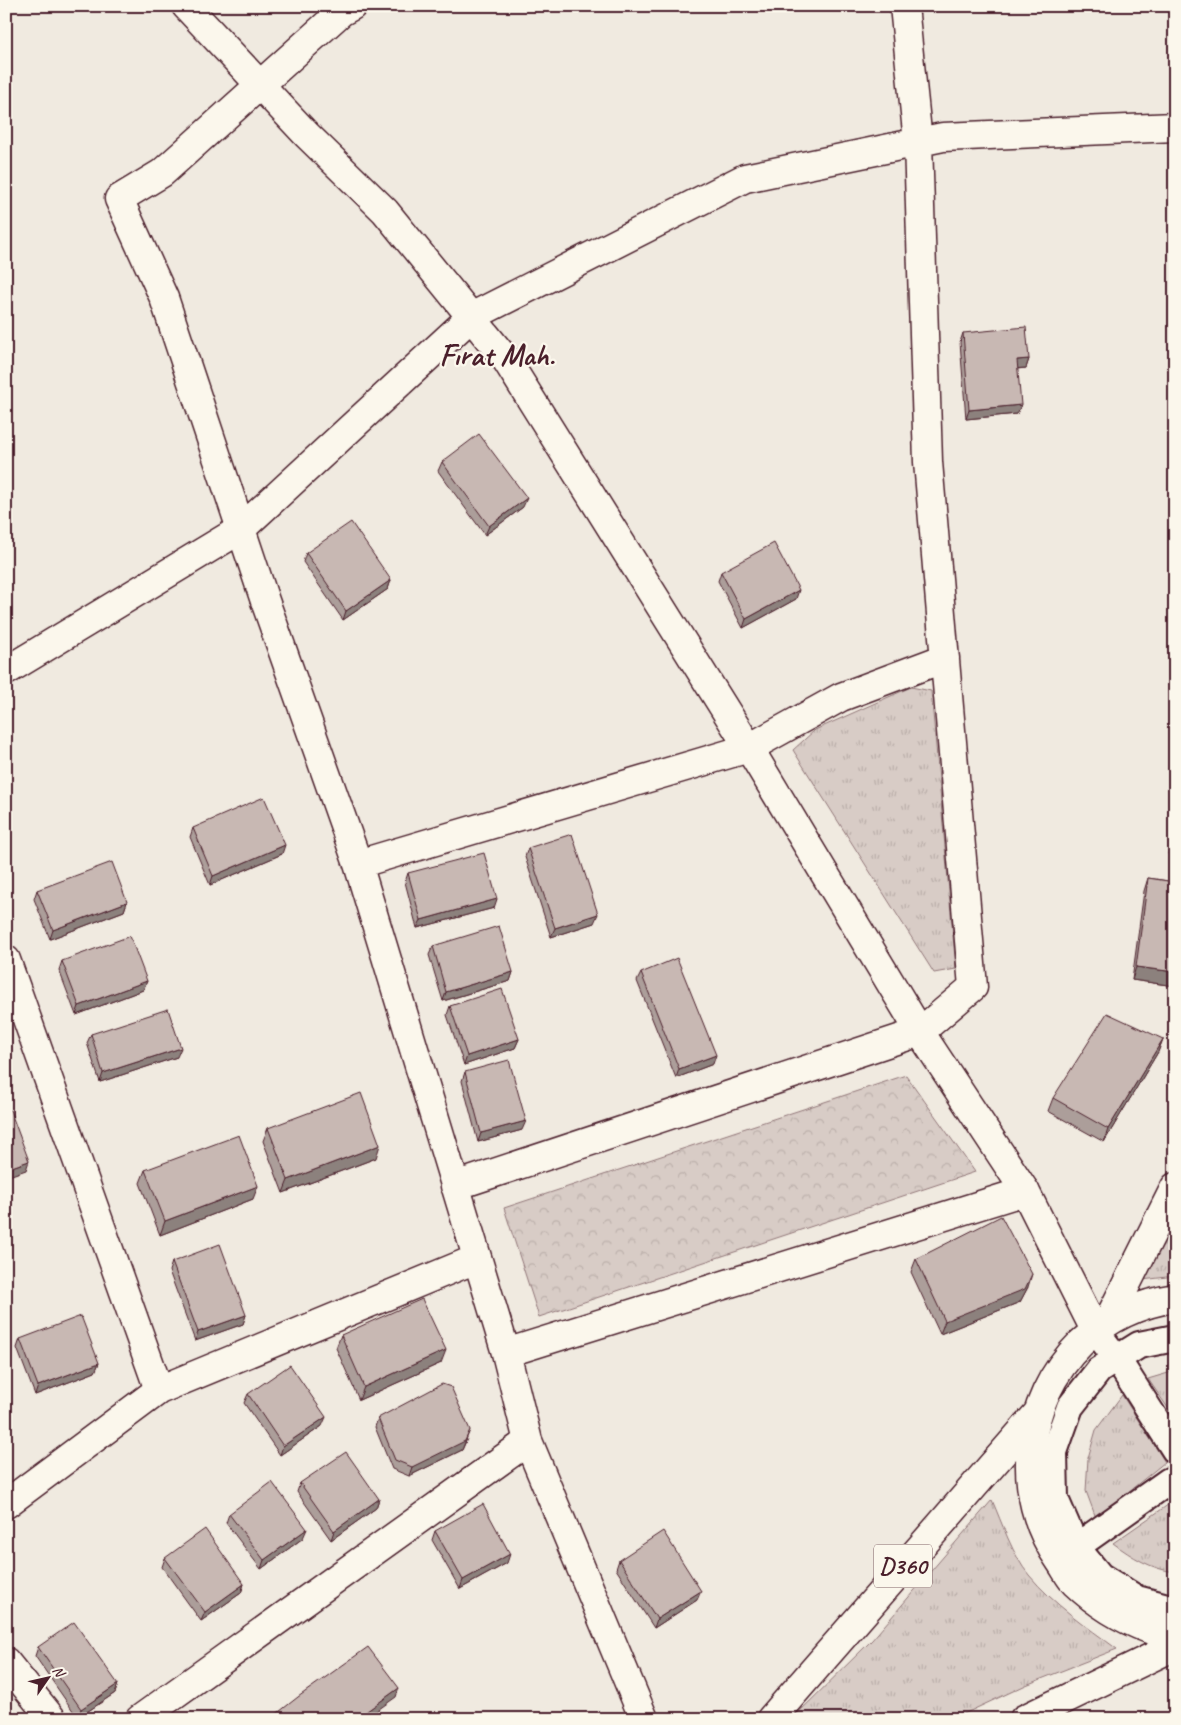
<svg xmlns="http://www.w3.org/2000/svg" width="1181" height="1725" font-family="Caveat,sans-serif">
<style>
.grass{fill:url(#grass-tufts);stroke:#917678}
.park{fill:url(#park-crowns);stroke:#917678}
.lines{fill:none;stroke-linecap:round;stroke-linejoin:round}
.pedestrian-casing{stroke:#4a1f2b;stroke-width:30}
.minor-casing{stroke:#4a1f2b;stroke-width:31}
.tertiary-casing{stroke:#4a1f2b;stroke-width:31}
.primary-casing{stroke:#4a1f2b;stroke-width:31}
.pedestrian{stroke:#fbf7ec;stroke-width:26}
.minor{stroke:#fbf7ec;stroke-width:28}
.tertiary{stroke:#fbf7ec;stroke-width:28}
.primary{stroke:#fbf7ec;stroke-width:28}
.wall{fill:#ac9e9a;stroke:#4a1f2b}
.shaded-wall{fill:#8c817d;stroke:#4a1f2b}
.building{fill:#c8b8b3;stroke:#4a1f2b}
.labels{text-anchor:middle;stroke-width:4.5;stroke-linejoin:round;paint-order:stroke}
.shield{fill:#fbf7ec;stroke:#7f6065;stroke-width:1}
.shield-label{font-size:24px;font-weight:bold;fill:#4a1f2b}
.district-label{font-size:30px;font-weight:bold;fill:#4a1f2b;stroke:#fbf7ec}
</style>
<defs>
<pattern id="grass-tufts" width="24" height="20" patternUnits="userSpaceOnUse" patternTransform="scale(1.25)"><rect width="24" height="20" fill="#d8ccc6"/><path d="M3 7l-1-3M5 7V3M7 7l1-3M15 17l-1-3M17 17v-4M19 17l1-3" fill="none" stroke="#bbafaa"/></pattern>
<pattern id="park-crowns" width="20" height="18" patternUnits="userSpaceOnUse" patternTransform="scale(1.25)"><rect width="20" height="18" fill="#d8ccc6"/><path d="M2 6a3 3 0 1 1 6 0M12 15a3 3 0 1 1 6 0" fill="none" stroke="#bbafaa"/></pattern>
</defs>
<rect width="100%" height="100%" fill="#f0eae0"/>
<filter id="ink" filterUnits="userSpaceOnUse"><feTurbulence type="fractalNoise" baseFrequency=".02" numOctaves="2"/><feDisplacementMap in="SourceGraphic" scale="10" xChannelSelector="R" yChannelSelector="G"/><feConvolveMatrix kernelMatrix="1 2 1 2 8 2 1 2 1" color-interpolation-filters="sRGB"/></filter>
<g filter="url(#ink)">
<path class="grass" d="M911,687L931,691L956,969L934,973L793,750L815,730Z
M1175,1220V1276L1142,1280Z
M1175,1371V1418L1148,1379Z
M1122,1395L1165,1462L1096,1518L1086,1491L1088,1458L1096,1430Z
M992,1500C1002,1523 1013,1556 1029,1575C1054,1605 1086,1626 1117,1649L1026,1685L953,1719H792L872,1640Z
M1175,1500V1572C1151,1569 1132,1557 1113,1543Z"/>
<path class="park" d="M906,1075L975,1172L539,1317L504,1208Z"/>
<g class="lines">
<defs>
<path id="pedestrian" d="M1095,1330L1117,1359L1175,1450
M1175,1338L1139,1345L1099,1370L1070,1407L1054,1452L1055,1499L1076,1547L1100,1576L1137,1599L1175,1609
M1076,1547L1169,1481"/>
<path id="minor" d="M352,6L341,12L162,173L119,199L164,298L265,601L358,864L506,1353L528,1441L644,1719
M6,671L241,529L471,317L745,178L943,137L1175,127
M358,864L749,748L841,697L945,658
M6,960L159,1390
M455,1186L920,1032L973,987L928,462L918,142L904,6
M506,1353L1025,1191
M6,1504L159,1390L476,1259
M6,1662L52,1719
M140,1719L528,1441"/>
<path id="tertiary" d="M186,6L307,135L385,211L507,361L749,748L920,1032L1025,1191L1095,1330"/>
<path id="primary" d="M1175,1298C1140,1303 1107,1319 1081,1343C1022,1401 1013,1494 1060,1561C1065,1568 1069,1577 1075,1583C1096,1603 1122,1619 1149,1629C1157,1632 1166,1632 1175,1634
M1108,1321L1175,1187
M771,1719L1036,1415
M1024,1719L1175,1646"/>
</defs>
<use href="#pedestrian" class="pedestrian-casing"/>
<use href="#minor" class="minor-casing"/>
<use href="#tertiary" class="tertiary-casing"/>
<use href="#primary" class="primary-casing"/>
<use href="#pedestrian" class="pedestrian"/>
<use href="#minor" class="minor"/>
<use href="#tertiary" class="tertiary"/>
<use href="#primary" class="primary"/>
</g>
<path class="wall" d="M963,333L1029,359L1026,368L1017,369V414L966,419L960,342Z
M442,462L523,507L485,535L438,471Z
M306,553L391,580L388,589L343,620L303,562Z
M721,572L796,599L743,628L718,581Z
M193,828L282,854L210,885L190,837Z
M1175,836V856L1168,854Z
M528,848L594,923L551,937L525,857Z
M408,873L494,908L417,928L405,882Z
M1148,878L1175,882V986L1132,980L1144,891Z
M37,890L127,902L124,911L50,939L34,899Z
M433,946L513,972L510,981L443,1001L429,955Z
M62,961L147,981L143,990L76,1015L59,970Z
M641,973L713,1064L676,1078L637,981Z
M450,1006L519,1039L515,1048L464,1065L447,1015Z
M91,1034L177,1057L100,1082L87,1043Z
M1163,1039L1158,1052L1104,1142L1048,1111L1053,1098Z
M465,1072L522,1130L478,1142L462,1081Z
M268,1128L376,1158L283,1193L263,1141Z
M145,1170L253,1199L160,1235L140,1183Z
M916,1259L1028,1287L1020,1302L940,1334L911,1272Z
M172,1262L246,1315L243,1324L195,1341L169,1271Z
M341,1335L441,1363L359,1400L336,1348Z
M20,1339L99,1363L95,1372L35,1395L17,1348Z
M248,1394L322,1426L280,1455L244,1403Z
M378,1418L467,1439L462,1450L409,1476L392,1469L375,1427Z
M300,1483L379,1499L376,1508L331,1540L297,1492Z
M229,1514L303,1538L261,1569L226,1523Z
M435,1531L507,1563L460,1589L432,1540Z
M165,1558L244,1584L241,1593L201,1621L162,1567Z
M619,1560L697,1600L654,1628L616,1569Z
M38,1647L118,1684L115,1693L78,1718L35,1656Z"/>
<path class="shaded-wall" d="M1029,359L1026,368L1013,369L1017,360Z
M1021,405L1017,414L966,419L969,410Z
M527,498L523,507L485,535L489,526Z
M391,580L388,589L343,620L346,611Z
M799,590L796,599L743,628L746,619Z
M285,845L282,854L210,885L213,876Z
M497,899L494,908L417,928L421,920Z
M127,902L124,911L50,939L53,930Z
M598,914L594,923L551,937L555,928Z
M1136,967L1175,972V986L1132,980Z
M513,972L510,981L443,1001L446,992Z
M147,981L143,990L76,1015L79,1006Z
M519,1039L515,1048L464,1065L467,1056Z
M1163,1039L1158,1052L1104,1142L1108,1129Z
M181,1048L177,1057L100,1082L103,1073Z
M716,1055L713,1064L676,1078L679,1069Z
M526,1121L522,1130L478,1142L481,1133Z
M380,1145L376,1158L283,1193L288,1180Z
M29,1161L26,1170L6,1177V1169Z
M258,1186L253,1199L160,1235L165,1221Z
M1032,1274L1028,1287L1020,1302L940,1334L945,1321Z
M246,1315L243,1324L195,1341L198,1332Z
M446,1350L441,1363L359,1400L364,1387Z
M99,1363L95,1372L35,1395L38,1386Z
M326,1417L322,1426L280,1455L283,1446Z
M470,1430L462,1450L409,1476L412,1467Z
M379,1499L376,1508L331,1540L334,1531Z
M307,1529L303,1538L261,1569L264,1560Z
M510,1554L507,1563L460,1589L463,1580Z
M244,1584L241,1593L201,1621L205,1612Z
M701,1591L697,1600L654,1628L657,1619Z
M118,1684L115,1693L78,1718L81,1709Z
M399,1688L396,1697L365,1719H356Z"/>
<path class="building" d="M1026,327L1029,359L1017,360L1021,405L969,410L963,333Z
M479,434L527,498L489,526L442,462Z
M351,522L391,580L346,611L306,553Z
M774,543L799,590L746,619L721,572Z
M264,797L285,845L213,876L193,828Z
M572,834L598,914L555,928L528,848Z
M484,853L497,899L421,920L408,873Z
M112,862L127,902L53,930L37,890Z
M1148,878L1175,882V972L1136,967Z
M499,926L513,972L446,992L433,946Z
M130,936L147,981L79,1006L62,961Z
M677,958L716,1055L679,1069L641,973Z
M502,989L519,1039L467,1056L450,1006Z
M168,1009L181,1048L103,1073L91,1034Z
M1107,1013L1163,1039L1108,1129L1053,1098Z
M509,1060L526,1121L481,1133L465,1072Z
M361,1093L380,1145L288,1180L268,1128Z
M10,1110L29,1161L6,1169V1112Z
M239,1135L258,1186L165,1221L145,1170Z
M1001,1216L1032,1274L1025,1289L945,1321L916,1259Z
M220,1244L246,1315L198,1332L172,1262Z
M422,1299L446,1350L364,1387L341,1335Z
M81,1316L99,1363L38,1386L20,1339Z
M290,1365L326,1417L283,1446L248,1394Z
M442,1384L451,1387L470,1430L465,1441L412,1467L395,1460L378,1418Z
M346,1452L379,1499L334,1531L300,1483Z
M272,1482L307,1529L264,1560L229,1514Z
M483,1504L510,1554L463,1580L435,1531Z
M205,1529L244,1584L205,1612L165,1558Z
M663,1531L701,1591L657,1619L619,1560Z
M74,1622L118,1684L81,1709L38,1647Z
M368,1647L399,1688L356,1719H270L298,1697Z"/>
</g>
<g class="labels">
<rect class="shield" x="874" y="1544.5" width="58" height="43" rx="4"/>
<g class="shield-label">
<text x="903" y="1574">D360</text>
</g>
<g class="district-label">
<text x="497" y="365">Fırat Mah.</text>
</g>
</g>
<rect width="1181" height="1725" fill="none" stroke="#fbf7ec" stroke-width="25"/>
<rect x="12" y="12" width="1156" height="1700" fill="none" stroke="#4a1f2b" stroke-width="2" filter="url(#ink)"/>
<g transform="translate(48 1678) rotate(56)" stroke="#fbf7ec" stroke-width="4" paint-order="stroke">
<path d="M0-4L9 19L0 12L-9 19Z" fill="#4a1f2b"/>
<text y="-8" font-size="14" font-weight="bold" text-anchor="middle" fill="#4a1f2b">N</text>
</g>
</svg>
